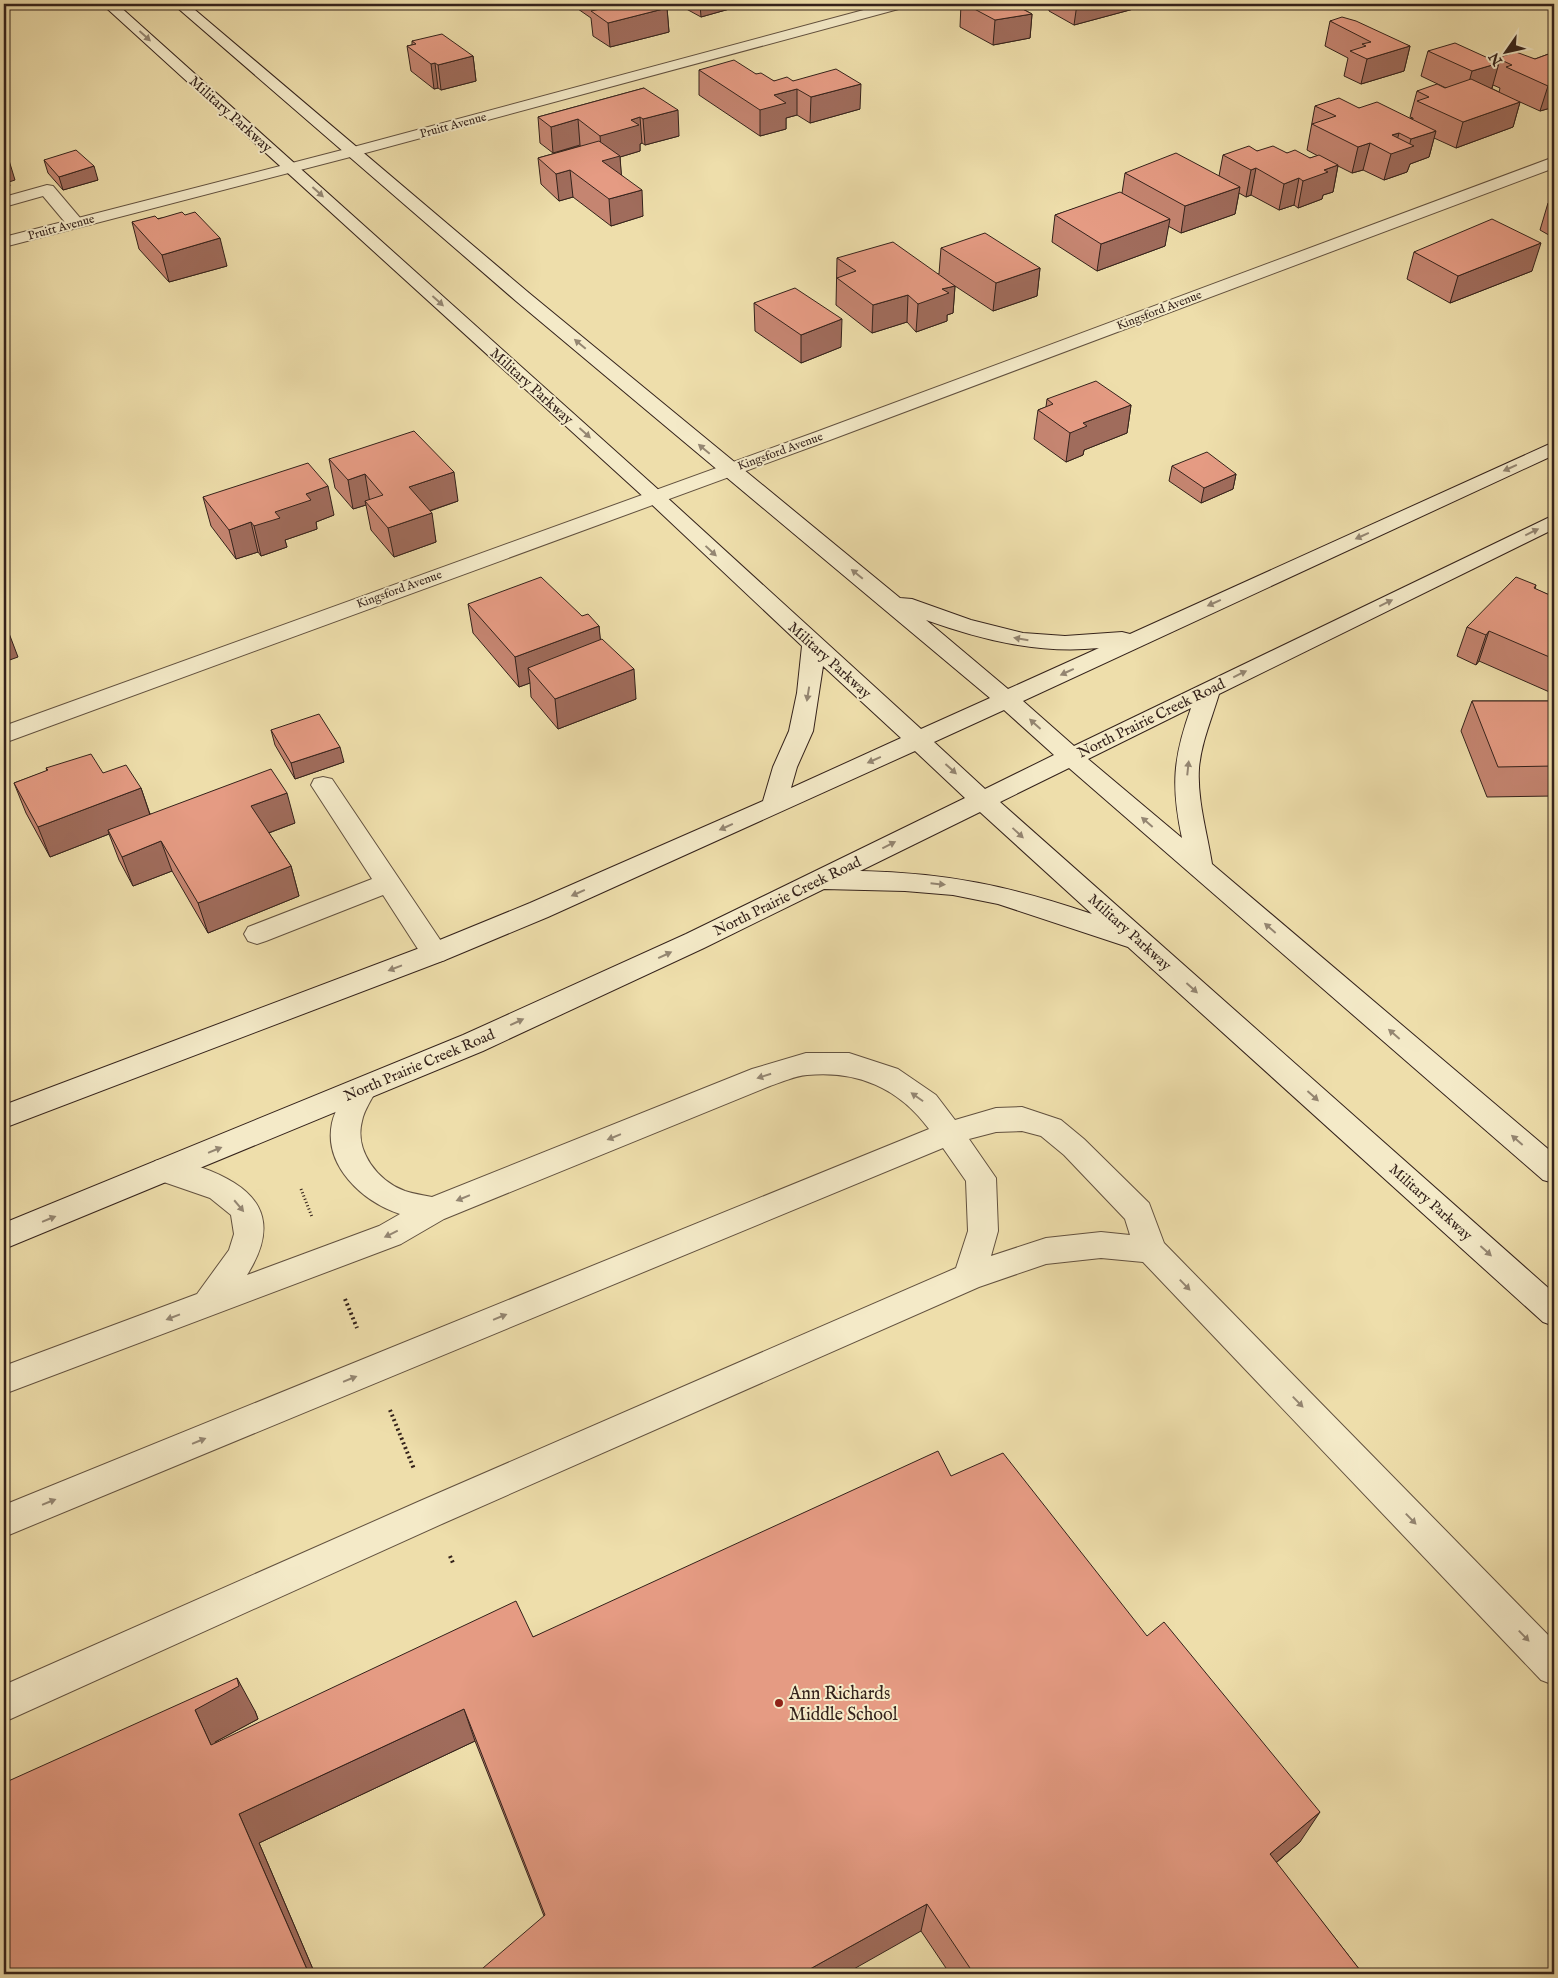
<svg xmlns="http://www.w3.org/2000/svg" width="1558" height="1978" font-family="'IM FELL English',serif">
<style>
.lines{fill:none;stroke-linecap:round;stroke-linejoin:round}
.lane-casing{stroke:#62513f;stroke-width:2}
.street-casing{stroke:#62513f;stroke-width:2}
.secondary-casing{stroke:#34221b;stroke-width:2}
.path-far1{stroke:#34221b;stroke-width:3;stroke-dasharray:1 2.5;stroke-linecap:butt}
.path{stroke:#34221b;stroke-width:4;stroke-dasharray:2 3;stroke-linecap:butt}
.lane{fill:#f4eac8;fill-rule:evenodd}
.street{fill:#f4eac8;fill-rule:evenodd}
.secondary{fill:#f4eac8;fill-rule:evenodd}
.wall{fill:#c58571;stroke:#34221b;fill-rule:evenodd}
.shaded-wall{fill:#a06c5c;stroke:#34221b}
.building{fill:#e59b83;stroke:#34221b}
.oneway{fill:#948672}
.poi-dot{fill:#8f2418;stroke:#f4eac8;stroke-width:2}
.labels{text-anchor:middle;stroke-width:4;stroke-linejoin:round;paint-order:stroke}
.far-street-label{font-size:12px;fill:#34221b;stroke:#f4eac8}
.street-label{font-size:15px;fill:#34221b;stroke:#f4eac8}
.near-poi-label{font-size:18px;fill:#34221b;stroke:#f4eac8;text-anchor:start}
</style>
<rect width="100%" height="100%" fill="#eedeab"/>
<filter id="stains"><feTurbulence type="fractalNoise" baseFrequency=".004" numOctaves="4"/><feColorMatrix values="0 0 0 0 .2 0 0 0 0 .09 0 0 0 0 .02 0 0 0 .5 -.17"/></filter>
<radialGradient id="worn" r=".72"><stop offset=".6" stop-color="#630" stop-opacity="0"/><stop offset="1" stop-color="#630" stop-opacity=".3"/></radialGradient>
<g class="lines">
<defs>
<path id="lane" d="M47,185L53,186L81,219L84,223L81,227H69L43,196L4,207V197Z
M323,777L332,779L449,953L445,960L435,963L425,960L383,895L266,941L257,944L248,941L244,934L248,927L372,879L311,785L314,779Z
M806,1053H849L898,1069L936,1095L955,1120L996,1108L1022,1107L1061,1120L1084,1139L1149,1203L1164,1243L1554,1641V1685L1541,1680L1143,1262L1101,1258L1046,1264L979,1287L444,1523L4,1722V1685L420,1501L956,1268L968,1231L966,1181L943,1148L4,1537V1505L929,1129C899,1088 857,1070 807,1075C795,1076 782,1082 770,1086L444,1219L401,1244L4,1394V1366L197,1294L229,1250L234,1234L231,1215L210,1198L155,1179L151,1170L155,1161C171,1156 185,1162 200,1167C257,1187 283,1218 247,1275L379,1226L400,1214C363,1202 323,1166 332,1123C335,1108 346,1094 353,1081L363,1078L373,1081L377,1089C372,1099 364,1110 362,1121C354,1151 378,1181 405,1191C414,1194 423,1195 432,1197L752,1069ZM1022,1131L1041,1136L1064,1155L1125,1219L1130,1235L1101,1232L1046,1238L991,1256L998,1231L996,1178L969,1139L996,1132Z"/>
<path id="street" d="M886,4H908L906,7L358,155L4,247V237L346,149Z
M1554,157V168L830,440L4,743V726L816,432Z"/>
<path id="secondary" d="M102,4H117L661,492L921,729L990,698L516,301L173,4H188L529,293L900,598L912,599L971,620L1023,633L1065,636L1122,632L1130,634L1554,442V455L1023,701L1074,746L1554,515V529L1219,694C1212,718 1201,743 1199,768C1197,800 1207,832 1212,864L1554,1154V1183L1543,1180L1069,768L1000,802L1554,1293V1326L1543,1322L1128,947L998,904L953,895L905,891L824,889L704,948L483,1051L4,1249V1223L463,1035L686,934L965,798L915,751L548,917L445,960L4,1128V1105L425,946L530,903L763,801L773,767L789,731L797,693L802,646L647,500ZM926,620C982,640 1038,654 1099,648L1008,689ZM823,666L901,738L791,788L797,767L813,731ZM1191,708C1173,758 1171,786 1182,838L1088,759ZM1004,710L1054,755L985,789L934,742ZM980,812L1092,914C1010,886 947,873 860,871Z"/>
</defs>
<use href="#lane" class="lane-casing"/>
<use href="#street" class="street-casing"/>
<use href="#secondary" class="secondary-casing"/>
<path class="path-far1" d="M301,1189L312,1217"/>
<path class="path" d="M345,1299L357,1328
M390,1410L414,1469
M450,1556L453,1563"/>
<use href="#lane" class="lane"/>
<use href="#street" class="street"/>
<use href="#secondary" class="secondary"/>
</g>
<path class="wall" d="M577,4H661L667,8L669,32L610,47L593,36L591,18L578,9Z
M679,4H740V6L701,17L679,5Z
M961,4H1013L1032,14L1030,38L993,45L960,27Z
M1049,4H1152L1074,25L1049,11Z
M1330,21L1410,46L1404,71L1361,84L1344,76L1348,58L1325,46Z
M412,41L473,56L476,81L441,90L438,88L434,89L411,71L407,46L412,45Z
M1428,51L1496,61L1497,58L1535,59L1554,52V107L1540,111L1520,102L1513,127L1456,148L1434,138L1429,157L1410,164L1407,172L1384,180L1363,170L1352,173L1338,166L1333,192L1323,195L1322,199L1298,208L1294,205L1279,210L1251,195L1246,197L1239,193L1235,214L1181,233L1168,226L1165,246L1097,271L1052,242L1055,215L1122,193L1125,173L1219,176L1223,155L1257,151L1287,153L1310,158L1318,156L1307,150L1315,106L1359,108L1413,119V118L1410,117L1417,91L1446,88L1421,76ZM1493,85L1500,88L1499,92L1491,88H1492Z
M699,70L756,74L774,81H793L860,109L810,123L797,115L786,118V129L760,136L699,95Z
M644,88L679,136L645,145L642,143L640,144V151L620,157L621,174L643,216L611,226L573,197L559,201L541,184L538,158L581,146L553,153L540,143L538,117Z
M44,160L98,180L63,190L48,173Z
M1554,201V238L1540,230L1548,203Z
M185,215L227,266L169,282L139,249L132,222Z
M941,248L1040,268L1037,296L993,311L955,286L953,313L947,315V321L916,332L907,322L872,333L836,305L837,258L939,274Z
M1414,252L1532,271L1450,303L1407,279Z
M754,303L841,347L801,363L755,331Z
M1047,399L1131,405L1127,433L1084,450L1083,455L1066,462L1034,439L1038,410L1046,407Z
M329,459L458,501L430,511L436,542L394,557L371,530L366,505L353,509L335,488Z
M1172,466L1236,474L1233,489L1201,503L1169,481Z
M203,497L334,515L316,522L317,529L285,540L287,547L261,556L258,552L236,559L211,526Z
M1536,585L1535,589L1554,597V694L1479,661L1476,665L1457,656L1467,627Z
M468,604L582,616L599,626L600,640L636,699L558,729L531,697L530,683L519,687L473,633Z
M1472,701H1554V796L1487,797L1461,731Z
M271,730L344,762L295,779L275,745Z
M46,768L103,773L141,788L150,814L295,823L269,833L291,866L299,896L208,933L172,871L133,886L119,860L109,834L50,857L26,813L14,783L47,771Z
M951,1476L1300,1842L1276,1863L1363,1974H950L921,1931L544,1916L475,1741L259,1843L315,1974H4V1783L255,1711L258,1719L215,1742V1743L533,1637Z"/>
<path class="shaded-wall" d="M700,4H740V6L701,17Z
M1077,4H1152L1074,25Z
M667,8L669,32L610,47L608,23Z
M1032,14L1030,38L993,45L995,20Z
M1410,46L1404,71L1361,84L1367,59Z
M473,56L476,81L441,90L438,65Z
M435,63L438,88L434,89L431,64Z
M1499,63L1492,88L1465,97L1472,71Z
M1554,83V107L1540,111L1548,86Z
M861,84L860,109L810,123L811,97Z
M797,89V115L786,118V129L760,136V110L774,95Z
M1520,102L1513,127L1456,148L1463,122Z
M678,110L679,136L645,145L643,119Z
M640,117L642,143L640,144V151L620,157L622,182L604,187L600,136L631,120Z
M578,119L580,145L553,153L551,127Z
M1436,131L1429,157L1410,164L1407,172L1384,180L1391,154L1392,135L1399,133L1394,152L1409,147L1411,139Z
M1370,143L1363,170L1352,173L1358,147Z
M4,144L15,180L9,182L10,186L4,187Z
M1338,165L1333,192L1323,195L1322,199L1298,208L1303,181L1324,170Z
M94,166L98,180L63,190L59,177Z
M1256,168L1251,195L1246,197L1251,170Z
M570,170L573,197L559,201L556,174Z
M1299,178L1294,205L1279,210L1284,184Z
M1240,187L1235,214L1181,233L1185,206Z
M642,190L643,216L611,226L609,199Z
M1170,219L1165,246L1097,271L1101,244Z
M220,238L227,266L169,282L162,255Z
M1541,243L1532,271L1450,303L1458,276Z
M1040,268L1037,296L993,311L996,283Z
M955,286L953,313L947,315V321L916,332L918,304L942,289Z
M908,295L907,322L872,333L873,305Z
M842,319L841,347L801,363V335Z
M1131,405L1127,433L1084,450L1083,455L1066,462L1070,433L1083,423Z
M454,472L458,501L414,516L409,487Z
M365,474L370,503L365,501L366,505L353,509L348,480Z
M1236,474L1233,489L1201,503L1204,488Z
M328,486L334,515L316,522L317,529L285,540L287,547L261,556L254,526L275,512L306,494Z
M432,513L436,542L394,557L388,528Z
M251,522L258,552L236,559L229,530Z
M599,626L602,655L528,668L530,683L519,687L515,657Z
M7,628L18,657L4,662V629Z
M1489,631L1479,661L1476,665L1486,635Z
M634,669L636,699L558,729L555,699Z
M340,747L344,762L295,779L291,763Z
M141,788L151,818L108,830L109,834L50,857L38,827Z
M287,793L295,823L260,836L251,806Z
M161,841L172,871L133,886L122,857Z
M291,866L299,896L208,933L198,903Z
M237,1678L255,1711L258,1719L215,1742L231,1776L211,1745L195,1710Z
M464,1709L475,1741L259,1843L315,1974H309L239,1814Z
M1320,1812L1300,1842L1252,1883L1270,1854Z
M927,1904L921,1931L845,1974H801Z"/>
<path class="building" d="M605,4H661L667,8L608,23L591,11L609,7Z
M965,4H1013L1032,14L995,20Z
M1342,17L1356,21L1410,46L1367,59L1350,51L1366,46L1362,44L1371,42L1330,21Z
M442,34L473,56L438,65L435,63L431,64L407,46L416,44L412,41Z
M1455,43L1499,63L1472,71L1428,51Z
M1516,52L1535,59L1554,52V83L1548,86L1506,67L1512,65L1497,58Z
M734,60L756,74L761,73L774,81L787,77L793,81L836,69L861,84L811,97L797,89L774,95L786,103L760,110L699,70Z
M1471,79L1520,102L1463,122L1417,101L1429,97L1417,91L1437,84L1445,88Z
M644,88L678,110L643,119L640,117L631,120L639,125L600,136L578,119L551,127L538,117Z
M1339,98L1359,108L1377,102L1436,131L1411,139L1399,133L1392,135L1414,146L1391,154L1370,143L1358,147L1312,124L1336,116L1315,106Z
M599,141L620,156L602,161L642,190L609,199L570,170L556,174L538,158Z
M1249,146L1257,151L1273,146L1287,153L1295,150L1310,158L1319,155L1338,165L1324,170L1328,172L1303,181L1299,178L1284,184L1256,168L1251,170L1223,155Z
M76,150L94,166L59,177L44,160Z
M1176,153L1240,187L1185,206L1125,173Z
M1120,192L1170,219L1101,244L1055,215Z
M1554,201V207L1548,203Z
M182,212L185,215L195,212L220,238L162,255L132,222L155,216L158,219Z
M1492,219L1541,243L1458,276L1414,252Z
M985,233L1040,268L996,283L941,248Z
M893,242L955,286L942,289L949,293L918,304L908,295L873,305L837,278L856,271L837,258Z
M795,288L842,319L801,335L754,303Z
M1096,381L1131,405L1083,423L1087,426L1070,433L1038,410L1053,404L1047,399Z
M414,431L454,472L409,487L432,513L388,528L365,501L383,495L365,474L348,480L329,459Z
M1207,452L1236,474L1204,488L1172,466Z
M308,463L328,486L306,494L311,500L275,512L280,518L254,526L251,522L229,530L203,497Z
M541,577L582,616L588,614L599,626L515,657L468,604Z
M1516,577L1536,585L1534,588L1554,597V659L1489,631L1486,635L1467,627Z
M4,620L7,628L4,629Z
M602,639L634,669L555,699L528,668Z
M1472,701H1554V766L1498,767Z
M319,714L340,747L291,763L271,730Z
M91,754L103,773L126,765L141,788L38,827L14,783L48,770L46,768Z
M271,769L287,793L251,806L291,866L198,903L161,841L122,857L108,830Z
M938,1451L951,1476L1003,1453L1147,1636L1164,1622L1320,1812L1270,1854L1363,1974H974L927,1904L801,1974H476L545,1915L464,1709L239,1814L309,1974H4V1783L237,1678L239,1686L195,1710L211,1745L516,1601L533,1637Z"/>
<defs><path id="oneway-solid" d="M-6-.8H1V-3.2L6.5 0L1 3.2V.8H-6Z" transform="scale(1.25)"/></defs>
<g class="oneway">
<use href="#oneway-solid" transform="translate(145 36) rotate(42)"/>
<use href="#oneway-solid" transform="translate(318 192) rotate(42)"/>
<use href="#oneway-solid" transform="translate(438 301) rotate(42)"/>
<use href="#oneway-solid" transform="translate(580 344) rotate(-140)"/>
<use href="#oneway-solid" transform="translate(585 433) rotate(42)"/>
<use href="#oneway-solid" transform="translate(704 449) rotate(-140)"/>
<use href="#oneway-solid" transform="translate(1510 468) rotate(156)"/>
<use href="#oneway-solid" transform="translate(1532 532) rotate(-26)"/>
<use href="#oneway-solid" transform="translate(1362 536) rotate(156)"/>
<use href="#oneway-solid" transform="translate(711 551) rotate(43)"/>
<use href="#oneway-solid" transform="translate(857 574) rotate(-141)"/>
<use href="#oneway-solid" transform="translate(1214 603) rotate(156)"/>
<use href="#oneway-solid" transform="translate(1386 603) rotate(-26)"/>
<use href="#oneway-solid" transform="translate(1021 639) rotate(-170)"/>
<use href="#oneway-solid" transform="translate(1067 672) rotate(155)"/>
<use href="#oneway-solid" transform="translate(1240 674) rotate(-26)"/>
<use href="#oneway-solid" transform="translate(808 694) rotate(99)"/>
<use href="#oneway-solid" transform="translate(1035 724) rotate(-138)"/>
<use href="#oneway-solid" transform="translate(874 760) rotate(156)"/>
<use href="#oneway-solid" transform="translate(1188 768) rotate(-84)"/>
<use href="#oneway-solid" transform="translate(951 769) rotate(42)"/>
<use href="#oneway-solid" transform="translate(1147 822) rotate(-139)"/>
<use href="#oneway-solid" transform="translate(726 827) rotate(156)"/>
<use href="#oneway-solid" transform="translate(1018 833) rotate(43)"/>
<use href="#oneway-solid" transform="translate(889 845) rotate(-27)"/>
<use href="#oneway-solid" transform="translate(938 884) rotate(6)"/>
<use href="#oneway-solid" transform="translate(578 893) rotate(156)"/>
<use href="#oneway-solid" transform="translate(1270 928) rotate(-139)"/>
<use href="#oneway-solid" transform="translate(665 955) rotate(-25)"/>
<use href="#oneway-solid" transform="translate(395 968) rotate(159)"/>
<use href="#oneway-solid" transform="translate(1192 988) rotate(42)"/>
<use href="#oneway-solid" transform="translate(517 1022) rotate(-25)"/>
<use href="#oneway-solid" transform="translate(1394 1034) rotate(-139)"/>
<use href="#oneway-solid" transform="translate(764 1076) rotate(162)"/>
<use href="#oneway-solid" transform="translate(1313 1096) rotate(42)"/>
<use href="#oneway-solid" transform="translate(917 1097) rotate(-145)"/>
<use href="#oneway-solid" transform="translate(614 1137) rotate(158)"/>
<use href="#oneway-solid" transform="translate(1517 1140) rotate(-139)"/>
<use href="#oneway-solid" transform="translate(215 1150) rotate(-22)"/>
<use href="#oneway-solid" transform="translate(463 1198) rotate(158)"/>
<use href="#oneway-solid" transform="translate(239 1206) rotate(50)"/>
<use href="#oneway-solid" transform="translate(49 1219) rotate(-22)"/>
<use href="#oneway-solid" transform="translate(391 1234) rotate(154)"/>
<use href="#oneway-solid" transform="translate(1486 1251) rotate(42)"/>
<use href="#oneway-solid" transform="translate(1185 1285) rotate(46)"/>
<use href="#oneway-solid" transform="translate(173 1317) rotate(159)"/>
<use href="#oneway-solid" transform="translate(500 1317) rotate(-22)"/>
<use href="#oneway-solid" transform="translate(350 1379) rotate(-22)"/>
<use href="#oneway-solid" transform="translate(1298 1402) rotate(46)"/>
<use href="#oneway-solid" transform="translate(199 1441) rotate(-22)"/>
<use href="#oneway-solid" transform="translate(49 1502) rotate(-22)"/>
<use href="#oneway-solid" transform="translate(1411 1519) rotate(46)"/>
<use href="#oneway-solid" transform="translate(1524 1636) rotate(46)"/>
</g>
<circle class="poi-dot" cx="779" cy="1703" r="5"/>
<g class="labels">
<g class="far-street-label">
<text transform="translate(453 125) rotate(-15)" y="4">Pruitt Avenue</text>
<text transform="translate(61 227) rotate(-15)" y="4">Pruitt Avenue</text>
<text transform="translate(1159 310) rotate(-21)" y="4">Kingsford Avenue</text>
<text transform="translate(780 451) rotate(-20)" y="4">Kingsford Avenue</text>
<text transform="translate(399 589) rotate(-20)" y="4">Kingsford Avenue</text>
</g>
<g class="street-label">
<text transform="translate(231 114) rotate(42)" y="5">Military Parkway</text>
<text transform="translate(532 386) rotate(42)" y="5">Military Parkway</text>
<text transform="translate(830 660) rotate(42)" y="5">Military Parkway</text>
<text transform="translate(1151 718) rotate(-26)" y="5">North Prairie Creek Road</text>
<text transform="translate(787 896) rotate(-26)" y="5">North Prairie Creek Road</text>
<text transform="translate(1130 932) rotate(42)" y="5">Military Parkway</text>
<text transform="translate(419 1065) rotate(-23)" y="5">North Prairie Creek Road</text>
<text transform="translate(1431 1202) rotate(42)" y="5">Military Parkway</text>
</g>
<g class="near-poi-label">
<text x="789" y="1699">Ann Richards<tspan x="789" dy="21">Middle School</tspan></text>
</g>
</g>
<rect width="1558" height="1978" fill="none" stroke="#eedeab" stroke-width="20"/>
<rect x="5" y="5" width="1548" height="1968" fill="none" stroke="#34221b" stroke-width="2.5"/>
<rect x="10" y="10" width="1538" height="1958" fill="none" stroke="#34221b"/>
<g transform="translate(1506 52) rotate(236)" stroke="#f4eac8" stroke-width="4" paint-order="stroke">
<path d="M0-4L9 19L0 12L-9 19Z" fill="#34221b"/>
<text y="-8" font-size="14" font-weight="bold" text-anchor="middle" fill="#34221b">N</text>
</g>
<rect width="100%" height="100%" filter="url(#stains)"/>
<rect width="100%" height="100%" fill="url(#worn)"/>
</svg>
